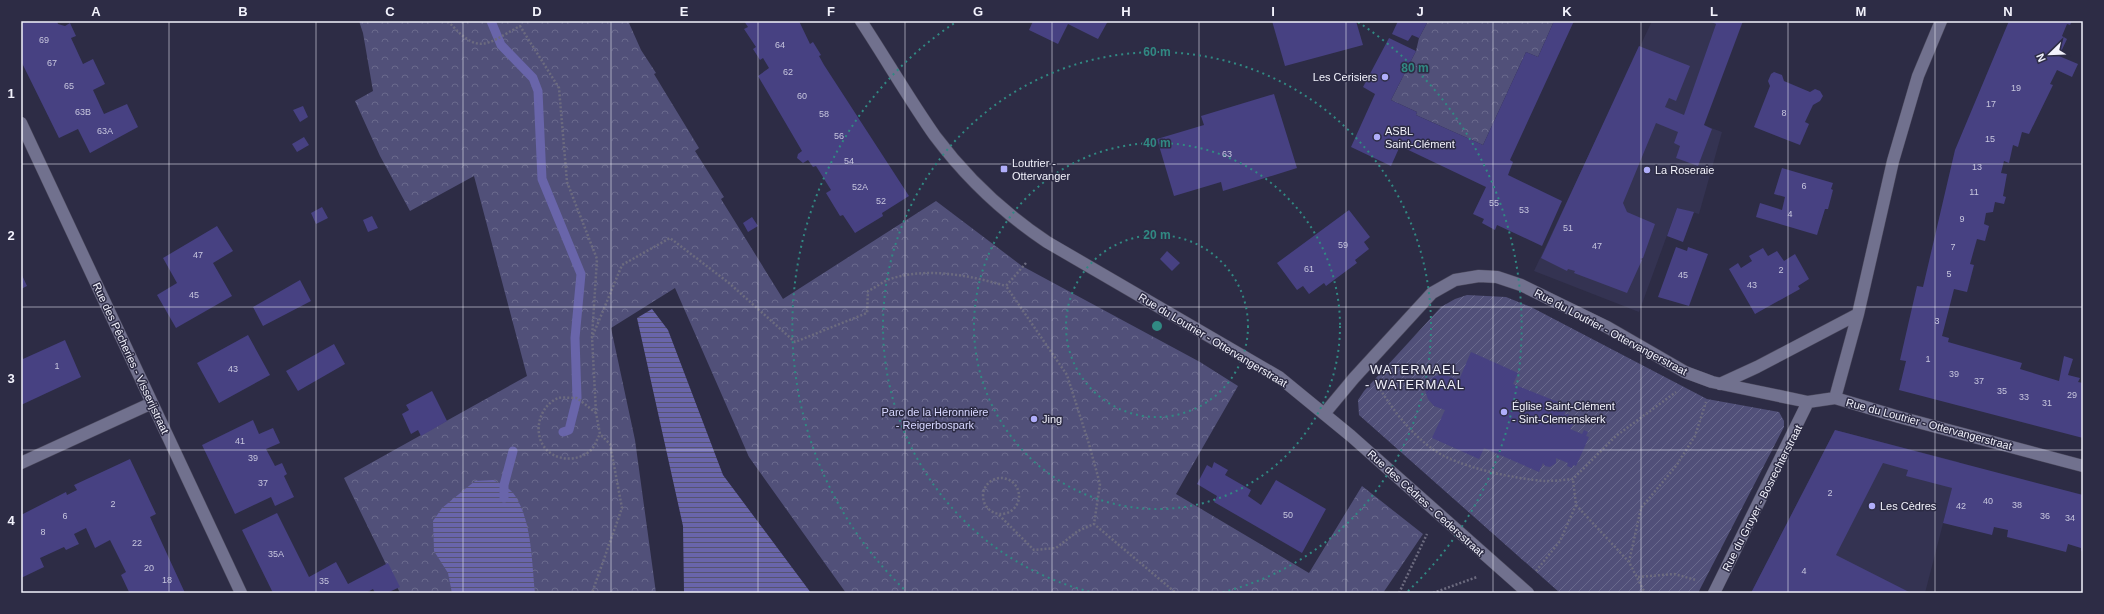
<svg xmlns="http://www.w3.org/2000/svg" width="2104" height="614" font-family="Helvetica,sans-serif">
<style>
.built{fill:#343352}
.forest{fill:url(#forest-crowns)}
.garden{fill:url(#garden-furrows)}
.water{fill:url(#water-rules)}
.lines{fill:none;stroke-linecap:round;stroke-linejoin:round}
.stream{stroke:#6965aa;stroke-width:9}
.building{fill:#474182}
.minor-casing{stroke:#4b495d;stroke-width:13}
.path{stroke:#6c6b7f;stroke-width:2.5;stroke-dasharray:2 2;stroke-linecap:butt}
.minor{stroke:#71718e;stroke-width:12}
.grid{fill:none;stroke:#f2f2fc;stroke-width:1;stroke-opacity:0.55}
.ring{fill:none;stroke:#318983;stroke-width:2;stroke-dasharray:2 4}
.poi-dot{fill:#b0aefa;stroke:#2d2c45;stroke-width:1.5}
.labels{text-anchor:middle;stroke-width:3;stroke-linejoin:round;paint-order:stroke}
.number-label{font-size:9px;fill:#c7c6de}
.poi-label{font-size:11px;fill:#f2f2fc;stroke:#2d2c45;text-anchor:start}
.street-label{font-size:11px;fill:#f2f2fc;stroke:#2d2c45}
.park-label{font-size:11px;fill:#d7d7ff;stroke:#2d2c45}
.quarter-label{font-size:13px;letter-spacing:1px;fill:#f2f2fc;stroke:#2d2c45}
.centre{fill:#318983;stroke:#2d2c45;stroke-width:2}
.ring-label{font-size:12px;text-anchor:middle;font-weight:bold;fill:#318983;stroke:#2d2c45;stroke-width:3;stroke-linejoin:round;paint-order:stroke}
.neatline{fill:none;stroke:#f2f2fc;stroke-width:1.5}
.grid-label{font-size:13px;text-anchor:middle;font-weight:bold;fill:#f2f2fc}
</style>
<defs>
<pattern id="forest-crowns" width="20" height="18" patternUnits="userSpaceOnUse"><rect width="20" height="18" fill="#515079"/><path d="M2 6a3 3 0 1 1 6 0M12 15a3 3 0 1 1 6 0" fill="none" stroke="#6a6a8d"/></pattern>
<pattern id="garden-furrows" width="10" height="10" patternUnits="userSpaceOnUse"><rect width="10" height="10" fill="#515079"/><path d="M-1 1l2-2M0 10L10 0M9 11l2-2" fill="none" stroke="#6a6a8d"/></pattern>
<pattern id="water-rules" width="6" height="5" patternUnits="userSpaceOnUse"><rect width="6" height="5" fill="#6965aa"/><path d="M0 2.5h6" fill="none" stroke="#565472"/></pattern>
</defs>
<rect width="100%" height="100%" fill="#2d2c45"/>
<path class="built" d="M1652,21H1709L1716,24L1684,118L1722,132L1699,214L1677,208L1639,312L1534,271Z
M1835,430L1959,462L1925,593H1751Z"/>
<path class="forest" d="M359,21H632L629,23L641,50L656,73L654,74L699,148L695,151L724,197L721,199L783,299L936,201L1022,266L1200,362L1238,386L1176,494L1309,573L1362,486L1423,534L1383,593H846L749,457L675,288L611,328L635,440L656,593H400L344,478L527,376L474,176L410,211L380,156L355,101L373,91L363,33Z
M1428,21H1554L1538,57L1526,52L1483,145L1416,115L1417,112L1391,100L1416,51L1419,38Z"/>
<path class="garden" d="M1467,295L1506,297L1531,307L1707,399L1779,412L1784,421V427L1698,593H1560L1359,415L1358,400L1364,391L1441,307L1455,299Z"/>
<path class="water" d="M652,309L668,330L723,475L811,593H684L683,526L637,318Z
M493,480C502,484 512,489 517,499C532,525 532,564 535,593H452L448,573L434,551L433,521L442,508L475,481Z"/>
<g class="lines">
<path class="stream" d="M491,21L501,45L533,78L538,91L542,179L581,274L575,338L577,398L569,430L563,432
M504,498V485L513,451"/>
</g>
<path class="building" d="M21,21H57L58,24L65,26L70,23L76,36L71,38L83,64L93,59L105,84L93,90L104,114L127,104L138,127L90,153L78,129L59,138L21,61Z
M744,21H799L810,44L813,42L821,55L819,56L824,65L909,196L882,213L883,216L855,233L843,215L840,216L826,193L831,190L816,166L813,167L808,160L803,163L797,158L798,154L802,151L758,76L769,68L763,58L760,60L753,49L756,47L744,29L748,27Z
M1033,21H1108L1098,39L1068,24L1058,44L1029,30Z
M1272,21H1356L1363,45L1285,66Z
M1398,21H1428L1419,38L1412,35L1408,41L1392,34Z
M1554,21H1574L1510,160L1513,162L1508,175L1562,201L1542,246L1497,225L1495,230L1482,223L1484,219L1473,214L1486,187L1400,146L1391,166L1351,147L1375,94L1363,87L1389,38L1416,51L1391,100L1417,112L1416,115L1483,145L1526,52L1538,57Z
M1709,21H1743L1704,125L1712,129L1698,166L1676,158L1680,146L1674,143L1678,132L1656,123L1623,203L1627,212L1655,224L1643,258L1640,259L1642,260L1627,293L1574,273L1575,271L1568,269L1567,271L1541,258L1639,46L1690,66L1676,101L1669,98L1665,107L1684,115L1716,24Z
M2009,21H2072L2070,25L2067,24L2062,36L2067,39L2059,56L2078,64L2072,77L2057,70L2050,84L2053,85L2029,134L2022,132L2018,147L2013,145L2009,163L2004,161L2001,173L2007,174L2003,196L2006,197L2004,204L1995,202L1993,212L1986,213L1984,224L1989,226L1985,241L1977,239L1970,264L1974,265L1967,292L1954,289L1942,336L1949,338L1948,342L2022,363L2020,369L2059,381L2064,356L2073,359L2068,375L2080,378L2078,382L2083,383V438L1899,390L1906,361L1900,360L1917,286L1923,287L1955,150Z
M1774,72L1782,75L1784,81L1810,92L1815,89L1820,91L1823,96L1820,101L1813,105L1805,122L1809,124L1800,145L1754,127L1770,86L1768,81L1771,74Z
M1274,94L1297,168L1223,191L1221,182L1174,196L1157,139L1204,125L1201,116Z
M303,106L308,117L300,122L293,110Z
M304,137L309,145L297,152L292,144Z
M1782,168L1833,183L1831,189L1833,190L1828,209H1825L1817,235L1756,217L1760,203L1782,210L1785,197L1774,194Z
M322,207L328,218L316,224L311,213Z
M1677,208L1694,212L1683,242L1667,236Z
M1349,210L1370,237L1364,242L1369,249L1355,260L1357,263L1326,286L1324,283L1309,294L1303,286L1297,290L1277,263Z
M372,216L378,228L368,232L363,220Z
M752,217L758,226L748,232L743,223Z
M217,226L233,251L213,263L232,296L176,328L157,295L177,283L163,258Z
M1676,247L1687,251L1688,247L1708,254L1689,306L1658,297Z
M1763,248L1768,256L1777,251L1784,261L1795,254L1809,279L1798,286L1800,289L1755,314L1729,269L1738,263L1741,268L1752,261L1749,256Z
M1167,251L1180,263L1172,271L1160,259Z
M21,273L27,286L21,289Z
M300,280L311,301L263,326L253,307Z
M248,335L270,375L219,403L197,363Z
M65,340L81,377L21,405V354L23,359Z
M334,344L345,364L298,391L286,371Z
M1471,352L1518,373L1513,384L1568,406L1564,415L1568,414L1573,419L1574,423L1570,429L1582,434L1584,430L1588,432L1586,436L1589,437L1576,466L1573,465L1572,468L1567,466L1568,463L1556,458V463L1550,467L1545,466L1543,463L1539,472L1484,448L1479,459L1432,438L1445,410L1434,406L1428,399L1425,390L1427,384L1433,377L1442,374L1459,380Z
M432,391L447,421L421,436L418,430L411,434L402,414L409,410L406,405Z
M253,420L259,434L273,428L280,443L266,449L275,466L282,463L287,474L284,476L294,497L275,506L271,497L235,514L202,445Z
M1835,430L2083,495V552L2081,551V548L2068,544L2066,552L2007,537L2008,530L1994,527L1992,535L1943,523L1952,488L1906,476L1908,470L1883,463L1836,555L1911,593H1751Z
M130,459L156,514L150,517L185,593L129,592L121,575L126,572L110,540L95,548L86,528L74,534L79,544L66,550L64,547L40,558L44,567L21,578V515L66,492L67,495L77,490L74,485Z
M1214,462L1228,470L1225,475L1251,490L1248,496L1261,505L1276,480L1326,509L1302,553L1214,502L1217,496L1197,484L1207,465L1212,468Z
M277,513L309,577L336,562L348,584L388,563L400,587L387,593H375L373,589L366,593H273L242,530Z"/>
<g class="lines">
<defs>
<path id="minor" d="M861,21C886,59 909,99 935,136C965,176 1005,214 1047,242L1279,377L1351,436L1528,593
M21,123L241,593
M1720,384L1757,367L1858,314
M1835,398L1858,314L1893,161L1918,76L1941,21
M1324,414L1354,378L1432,293L1455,280L1479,276L1497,277L1521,285L1607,327L1685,372L1712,382L1808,402L1835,398L1899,417L2083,466
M21,463L152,403
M1714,593L1808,402"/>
</defs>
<use href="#minor" class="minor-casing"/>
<path class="path" d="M448,21C479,56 485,45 520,26L559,88L567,182L597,259L592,337L596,413L600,434L610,444L622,508L592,593
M1026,263L1006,286L1067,375L1089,444L1100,484L1094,524L1176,593
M593,335L622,265L670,238L729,283L795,342L867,313L868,291C875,288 882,282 890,279C927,267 969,275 1006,286
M1378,386C1393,410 1410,433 1434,450C1458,467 1515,479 1545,481C1554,481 1564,480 1573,479L1616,436L1676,392
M596,413L577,398C571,398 563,397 558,398C541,405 533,429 543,445C552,461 578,463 591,450C595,446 597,439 600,434
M983 496a18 18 0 1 1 36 0a18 18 0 1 1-36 0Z
M1576,505L1629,562L1645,593
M999,515L1034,550L1056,548L1078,531L1094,524
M1629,562L1641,508L1676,466L1695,436L1706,402
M1536,571L1560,541L1576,505L1573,479
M1638,577L1674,574L1696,580
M1399,593L1427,534
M1433,593L1477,577"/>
<use href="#minor" class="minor"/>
</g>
<path class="grid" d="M169,21V593M316,21V593M463,21V593M611,21V593M758,21V593M905,21V593M1052,21V593M1199,21V593M1346,21V593M1493,21V593M1641,21V593M1788,21V593M1935,21V593M21,164H2083M21,307H2083M21,450H2083"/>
<g class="ring">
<circle cx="1157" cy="326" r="91"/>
<circle cx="1157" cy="326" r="183"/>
<path d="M1095 593A274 274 0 1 1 1219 593"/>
<path d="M908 593A365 365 0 0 1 956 22M1358 22A365 365 0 0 1 1406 593"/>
</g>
<g class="poi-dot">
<circle cx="1385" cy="77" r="4"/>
<circle cx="1377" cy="137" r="4"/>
<rect x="1000" y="165" width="8" height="8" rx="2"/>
<circle cx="1647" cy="170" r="4"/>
<circle cx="1504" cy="412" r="4"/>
<circle cx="1034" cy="419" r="4"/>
<circle cx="1872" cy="506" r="4"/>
</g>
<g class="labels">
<g class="number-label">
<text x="44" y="43">69</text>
<text x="780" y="48">64</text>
<text x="52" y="66">67</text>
<text x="788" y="75">62</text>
<text x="69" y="89">65</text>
<text x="2016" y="91">19</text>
<text x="802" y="99">60</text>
<text x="1991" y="107">17</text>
<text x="83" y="115">63B</text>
<text x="1784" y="116">8</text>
<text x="824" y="117">58</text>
<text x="105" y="134">63A</text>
<text x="839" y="139">56</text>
<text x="1990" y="142">15</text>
<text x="1227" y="157">63</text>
<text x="849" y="164">54</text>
<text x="1977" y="170">13</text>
<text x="1804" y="189">6</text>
<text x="860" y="190">52A</text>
<text x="1974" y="195">11</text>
<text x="881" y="204">52</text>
<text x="1494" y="206">55</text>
<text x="1524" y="213">53</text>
<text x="1790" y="217">4</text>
<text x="1962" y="222">9</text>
<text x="1568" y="231">51</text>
<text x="1343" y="248">59</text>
<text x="1597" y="249">47</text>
<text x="1953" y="250">7</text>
<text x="198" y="258">47</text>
<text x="1309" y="272">61</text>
<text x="1781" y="273">2</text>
<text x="1949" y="277">5</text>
<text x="1683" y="278">45</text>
<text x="1752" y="288">43</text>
<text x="194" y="298">45</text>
<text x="1937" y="324">3</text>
<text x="1928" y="362">1</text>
<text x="57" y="369">1</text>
<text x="233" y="372">43</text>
<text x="1954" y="377">39</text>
<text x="1979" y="384">37</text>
<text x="2002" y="394">35</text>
<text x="2072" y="398">29</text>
<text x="2024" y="400">33</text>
<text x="2047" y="406">31</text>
<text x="240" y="444">41</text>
<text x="253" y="461">39</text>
<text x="263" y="486">37</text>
<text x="1830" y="496">2</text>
<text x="1988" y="504">40</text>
<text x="113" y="507">2</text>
<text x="2017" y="508">38</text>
<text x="1961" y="509">42</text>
<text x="1288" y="518">50</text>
<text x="65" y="519">6</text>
<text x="2045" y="519">36</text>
<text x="2070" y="521">34</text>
<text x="43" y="535">8</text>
<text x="137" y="546">22</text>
<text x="276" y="557">35A</text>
<text x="149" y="571">20</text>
<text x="1804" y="574">4</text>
<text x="167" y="583">18</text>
<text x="324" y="584">35</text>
</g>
<g class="poi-label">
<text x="1377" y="81" text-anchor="end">Les Cerisiers</text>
<text x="1385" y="135">ASBL<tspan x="1385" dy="13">Saint-Clément</tspan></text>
<text x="1012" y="167">Loutrier -<tspan x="1012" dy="13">Ottervanger</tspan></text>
<text x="1655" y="174">La Roseraie</text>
<text x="1512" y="410">Église Saint-Clément<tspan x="1512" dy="13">- Sint-Clemenskerk</tspan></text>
<text x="1042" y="423">Jing</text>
<text x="1880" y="510">Les Cèdres</text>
</g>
<g class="street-label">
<text transform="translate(1611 332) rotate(28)" y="4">Rue du Loutrier - Ottervangerstraat</text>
<text transform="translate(1213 340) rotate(31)" y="4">Rue du Loutrier - Ottervangerstraat</text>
<text transform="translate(131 358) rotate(65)" y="4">Rue des Pêcheries - Visserijstraat</text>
<text transform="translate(1929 424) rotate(15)" y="4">Rue du Loutrier - Ottervangerstraat</text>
<text transform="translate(1762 498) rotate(-63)" y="4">Rue du Gruyer - Bosrechterstraat</text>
<text transform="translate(1426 503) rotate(42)" y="4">Rue des Cèdres - Cedersstraat</text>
</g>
<g class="park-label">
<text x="935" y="416">Parc de la Héronnière<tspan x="935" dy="13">- Reigerbospark</tspan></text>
</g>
<g class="quarter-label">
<text x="1415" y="374">WATERMAEL<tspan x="1415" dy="15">- WATERMAAL</tspan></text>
</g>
</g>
<circle cx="1157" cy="326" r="6" class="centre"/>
<g class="ring-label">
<text x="1157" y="56">60 m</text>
<text x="1415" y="72">80 m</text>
<text x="1157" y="147">40 m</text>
<text x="1157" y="239">20 m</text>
</g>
<rect width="2104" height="614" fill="none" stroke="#2d2c45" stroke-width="44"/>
<g transform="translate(2050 54) rotate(247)" stroke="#2d2c45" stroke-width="3" paint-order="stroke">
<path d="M0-3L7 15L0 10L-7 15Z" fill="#f2f2fc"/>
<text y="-6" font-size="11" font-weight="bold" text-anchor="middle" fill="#f2f2fc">N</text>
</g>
<rect x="22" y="22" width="2060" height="570" class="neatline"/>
<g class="grid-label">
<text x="96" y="16">A</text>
<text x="243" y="16">B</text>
<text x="390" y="16">C</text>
<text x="537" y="16">D</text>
<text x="684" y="16">E</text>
<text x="831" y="16">F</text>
<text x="978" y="16">G</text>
<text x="1126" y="16">H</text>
<text x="1273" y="16">I</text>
<text x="1420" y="16">J</text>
<text x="1567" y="16">K</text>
<text x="1714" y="16">L</text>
<text x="1861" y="16">M</text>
<text x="2008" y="16">N</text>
<text x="11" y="98">1</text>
<text x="11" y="240">2</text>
<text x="11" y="383">3</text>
<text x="11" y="525">4</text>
</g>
</svg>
